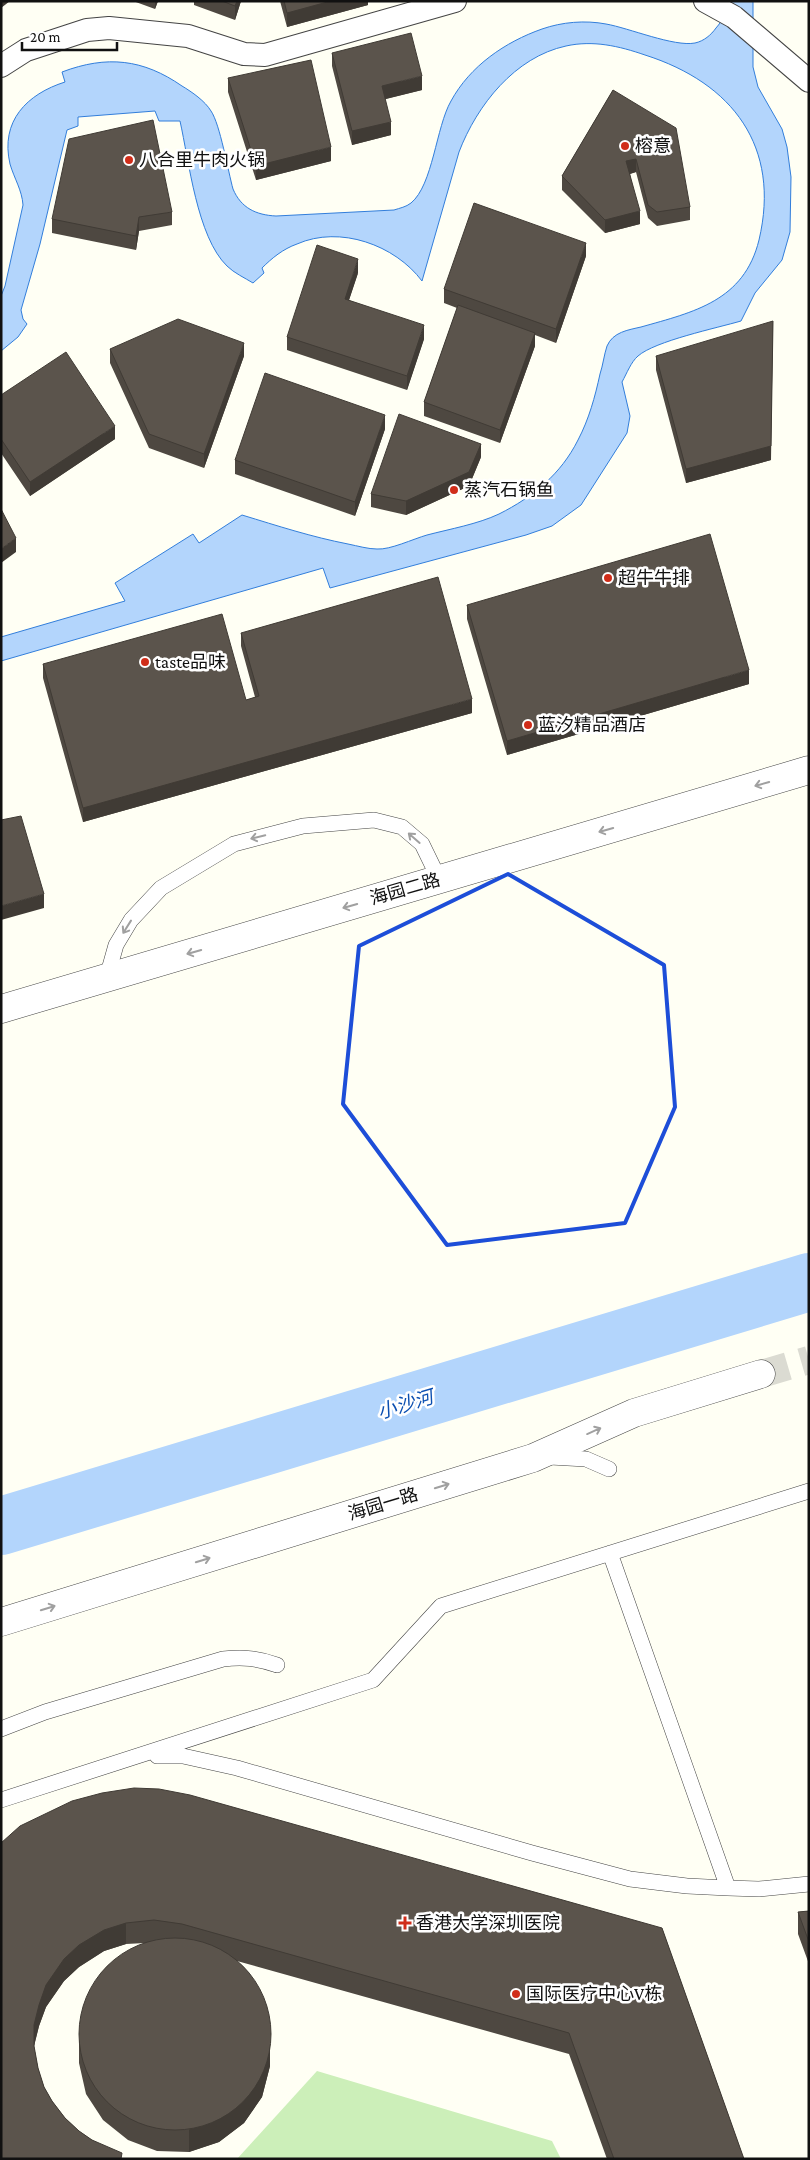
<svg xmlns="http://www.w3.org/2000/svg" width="810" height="2160" font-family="'Crimson Pro','Noto Sans SC',serif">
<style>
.green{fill:#ccefb9}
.water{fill:#b3d5fc;stroke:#327edb}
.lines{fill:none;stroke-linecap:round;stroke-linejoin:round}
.river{stroke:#b3d5fc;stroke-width:58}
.tertiary-tunnel{stroke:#dbdbd2;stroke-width:28;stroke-dasharray:28 14;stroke-linecap:butt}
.service-casing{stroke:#444;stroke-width:16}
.pedestrian-casing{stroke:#444;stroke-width:24}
.tertiary-casing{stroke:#444;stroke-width:29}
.service{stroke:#fff;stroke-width:15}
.pedestrian{stroke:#fff;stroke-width:22}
.tertiary{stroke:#fff;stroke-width:28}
.wall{fill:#4e4841}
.shaded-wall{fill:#403b35}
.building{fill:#5b544c;stroke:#403b35}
.oneway{stroke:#a0a0a0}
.marked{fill:none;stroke:#1d4ed8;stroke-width:4;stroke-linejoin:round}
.poi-dot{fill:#d02d19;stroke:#fff;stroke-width:2}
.labels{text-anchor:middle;stroke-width:5;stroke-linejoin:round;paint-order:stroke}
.poi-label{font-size:18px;fill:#111;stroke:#fff;text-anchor:start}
.street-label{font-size:18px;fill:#111;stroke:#fff}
.water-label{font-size:19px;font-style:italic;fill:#0b4fb1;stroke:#fff}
</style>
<rect width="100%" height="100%" fill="#fffff4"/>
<path class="green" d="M317,2071L552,2141L561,2159H237Z"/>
<path class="water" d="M730,1H753V67L758,87L782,129L787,147L791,177L790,232L782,260L755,293L741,321C717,328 655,341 638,356C631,362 627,373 622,382L630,416L627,433L581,505L552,526L526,535L330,588L323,568L1,661V637L125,601L115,583L193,534L199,543L242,515C278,526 312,537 348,544C358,546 368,549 377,549C390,550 413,539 427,535C450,529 478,524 499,514C533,497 561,474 578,440C589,419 595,397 600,374C603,365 604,355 607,346C613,332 628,330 641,327C694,312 744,301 759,240C781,147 733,83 645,55C619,46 593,40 566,46C515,57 477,105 459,152L422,281C395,245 340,225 297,244C283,249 272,258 262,268L264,273L253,283C245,278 234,273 227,266C197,237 189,161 180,121H159L155,111L78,117V126L67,130L40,244L21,310L23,319L27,324L18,337L1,351V296L5,286L23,205C22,190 14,178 10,164C0,121 27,94 65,82L62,72C107,55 143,59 182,86C192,92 205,101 211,111C220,124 228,171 233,189C241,208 256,215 276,216L394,210C400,208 406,207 411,203C433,185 436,127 451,101C470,66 505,42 542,29C562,22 585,20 606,24C629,28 674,47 695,43C704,41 711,35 716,28C723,20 727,12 730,1Z"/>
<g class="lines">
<path class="river" d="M1,1526L809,1282"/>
<path class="tertiary-tunnel" d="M761,1374L809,1360"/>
<defs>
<path id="service" d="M107,977L116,945L131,920L161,888L234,844L303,826L374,820L402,827L422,844L439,879
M550,1457L586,1459L609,1469
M610,1553L728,1888
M1,1729L45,1712L223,1659C243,1657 258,1658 277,1665
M157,1756H183L237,1768L532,1853L630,1879L687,1886L728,1888L759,1889L809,1884
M1,1800L373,1680L441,1606L809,1491"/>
<path id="pedestrian" d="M705,1L734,17L809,81
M1,66L26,50L87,30L109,28L188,36L244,54L265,55L455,1"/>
<path id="tertiary" d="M1,1009L809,770
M1,1622L533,1458L634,1413L761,1374"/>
</defs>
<use href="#service" class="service-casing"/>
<use href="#pedestrian" class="pedestrian-casing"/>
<use href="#tertiary" class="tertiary-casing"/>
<use href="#service" class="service"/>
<use href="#pedestrian" class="pedestrian"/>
<use href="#tertiary" class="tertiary"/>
</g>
<path class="wall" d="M133,1H158L155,9Z
M194,1H241L235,20L194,5Z
M280,1H368V5L287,27Z
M332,53L422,90L385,99L391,135L352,145L332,66Z
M228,78L331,161L256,180L228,92Z
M613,90L690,207V220L657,226L648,218L636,172L630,174L640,224L605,233L562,190V176Z
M172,212V225L139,231L136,250L52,233V219Z
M586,256L556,343L535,335V346L500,443L424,416V402L457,308L444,303V289Z
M358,273L349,300L424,339L407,390L287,350V337Z
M110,349L244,356L204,468L149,448L110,363Z
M656,356L771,460L686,483L656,370Z
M1,395L115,439L30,496L1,453Z
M385,429L355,516L235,474V460Z
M481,457L469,486L406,515L371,507V494Z
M467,605L749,684L507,755L467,619Z
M241,633L472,713L83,822L43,678V664L246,700L255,697L241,646Z
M1,1843L662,1928L744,2159H607L569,2054L237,1961L270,2066L262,2097L244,2123L219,2142L189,2152L157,2151L128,2140L103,2120L86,2094L79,2063V2041L145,1943L126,1944L104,1951L79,1967L64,1981L46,2007L39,2026L34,2046L38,2068L44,2087L52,2101L65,2118L79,2131L92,2140L122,2159H1Z
M809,1911V1964L798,1934V1912Z"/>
<path class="shaded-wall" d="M1,1H10L1,8Z
M155,1H158L155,9Z
M237,1H241L235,20V6Z
M331,1H368V5L287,27V13Z
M422,76V90L382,100V86Z
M391,122V135L352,145V131Z
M331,147V161L256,180V166Z
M636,159V172L626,175V161Z
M640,211V224L605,233V220Z
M139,217V231L136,250V236Z
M586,243V256L556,343V329Z
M358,259V273L345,312V299Z
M773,321L771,460L686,483V469Z
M424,325V339L407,390V376Z
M535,333V346L500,443V430Z
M244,343V356L204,468V454Z
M385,415V429L355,516V502Z
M115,426V439L30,496V482Z
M481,444V457L469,486L406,515V501Z
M16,538V552L1,563V549Z
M749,670V684L507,755V741Z
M472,699V713L83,822V808Z
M44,894V908L1,920V906Z
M126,1923V1944L104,1951L79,1967L64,1981L46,2007L39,2026L34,2046V2025L39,2005L46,1985L64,1959L79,1945L104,1930Z
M270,2045V2066L262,2097L244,2123L219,2142L189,2152V2130Z"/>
<path class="building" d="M222,1H237L235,6Z
M284,1H331L287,13Z
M411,33L422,76L382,86L391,122L352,131L332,53Z
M311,60L331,147L256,166L228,78Z
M613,90L676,128L690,207L657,212L648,205L636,159L626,161L640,211L605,220L562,176Z
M153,120L172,212L139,217L136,236L52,219L69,139Z
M474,203L586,243L556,329L444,289Z
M317,245L358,259L345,299L424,325L407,376L287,337Z
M458,305L535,333L500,430L424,402Z
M178,319L244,343L204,454L149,434L110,349Z
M773,321L771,446L686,469L656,356Z
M66,352L115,426L30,482L1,439V395Z
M265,373L385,415L355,502L235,460Z
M399,414L481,444L469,472L406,501L371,494Z
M1,509L16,538L1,549Z
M710,534L749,670L507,741L467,605Z
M438,577L472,699L83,808L43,664L222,614L246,700L259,696L241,633Z
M21,816L44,894L1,906V820Z
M134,1788L159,1789L190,1795L662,1928L744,2159H614L569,2033L182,1924L154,1920L126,1923L104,1930L79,1945L64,1959L46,1985L39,2005L34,2025V2046L38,2068L44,2087L52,2101L65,2118L79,2131L92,2140L122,2153L121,2159H1V1843L20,1826L72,1801L102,1793Z
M809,1911V1942L798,1912Z
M79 2034a96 96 0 1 1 192 0a96 96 0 1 1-192 0Z"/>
<defs><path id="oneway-shaft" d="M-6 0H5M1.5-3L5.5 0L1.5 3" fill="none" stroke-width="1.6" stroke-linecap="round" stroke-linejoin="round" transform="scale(1.25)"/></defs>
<g class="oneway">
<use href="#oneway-shaft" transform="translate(762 784) rotate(164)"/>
<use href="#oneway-shaft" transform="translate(606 830) rotate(164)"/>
<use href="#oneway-shaft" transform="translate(258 837) rotate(166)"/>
<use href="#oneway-shaft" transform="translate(414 838) rotate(-139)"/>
<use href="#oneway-shaft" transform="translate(350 906) rotate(164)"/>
<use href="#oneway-shaft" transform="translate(127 927) rotate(122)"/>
<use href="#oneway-shaft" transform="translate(194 952) rotate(164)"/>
<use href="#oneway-shaft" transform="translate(594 1431) rotate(-24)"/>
<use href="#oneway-shaft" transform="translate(442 1486) rotate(-17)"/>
<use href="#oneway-shaft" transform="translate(203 1560) rotate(-17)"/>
<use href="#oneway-shaft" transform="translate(48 1608) rotate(-17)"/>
</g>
<path class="marked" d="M508,874L664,965L675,1107L625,1223L447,1245L343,1104L359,946Z"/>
<g class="poi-dot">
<circle cx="625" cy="146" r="5"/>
<circle cx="129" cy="160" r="5"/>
<circle cx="454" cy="490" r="5"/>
<circle cx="608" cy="578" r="5"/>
<circle cx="145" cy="662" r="5"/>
<circle cx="528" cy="725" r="5"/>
<path d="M402.5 1915.5h5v5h5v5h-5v5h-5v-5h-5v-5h5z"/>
<circle cx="516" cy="1994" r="5"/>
</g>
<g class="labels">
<g class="poi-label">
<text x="635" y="152">榕意</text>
<text x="139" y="166">八合里牛肉火锅</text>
<text x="464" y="496">蒸汽石锅鱼</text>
<text x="618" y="584">超牛牛排</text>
<text x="155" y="668">taste品味</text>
<text x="538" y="731">蓝汐精品酒店</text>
<text x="416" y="1929">香港大学深圳医院</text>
<text x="526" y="2000">国际医疗中心V栋</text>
</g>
<g class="street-label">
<text transform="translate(405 889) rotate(-16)" y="6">海园二路</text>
<text transform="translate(383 1504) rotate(-17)" y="6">海园一路</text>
</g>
<g class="water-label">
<text transform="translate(405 1404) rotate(-17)" y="7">小沙河</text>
</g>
</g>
<rect width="810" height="2160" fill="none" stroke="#111111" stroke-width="5"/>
<path d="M22 42v8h95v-8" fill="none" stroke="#111111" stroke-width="2.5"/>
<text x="30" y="42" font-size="15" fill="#111111" stroke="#ffffff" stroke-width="4" paint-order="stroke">20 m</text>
</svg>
